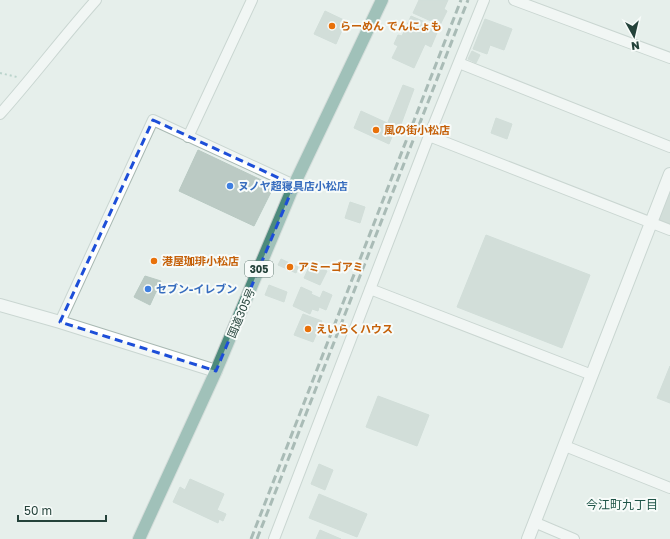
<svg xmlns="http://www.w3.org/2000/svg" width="670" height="539" font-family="'Golos Text','Noto Sans JP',sans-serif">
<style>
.building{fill:#bbcac4;stroke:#b8c9c2}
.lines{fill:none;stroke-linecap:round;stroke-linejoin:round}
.minor-casing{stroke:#a8b8b2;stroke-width:12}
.tertiary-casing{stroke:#a8b8b2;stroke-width:14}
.trunk-casing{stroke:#c2cac8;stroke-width:14}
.path{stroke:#86b3a5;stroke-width:2;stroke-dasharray:2 3;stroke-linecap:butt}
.minor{stroke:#fff;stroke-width:10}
.tertiary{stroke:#fff;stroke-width:12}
.trunk{stroke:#4c8a7c;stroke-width:12}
.rail{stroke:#5f7d75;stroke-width:3;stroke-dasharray:8 4;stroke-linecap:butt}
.marked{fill:none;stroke:#1d4ed8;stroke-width:3;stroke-dasharray:8 5;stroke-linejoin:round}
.food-dot{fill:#e8710a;stroke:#f7fbf9;stroke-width:1.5}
.shop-dot{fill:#3f7fe0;stroke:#f7fbf9;stroke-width:1.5}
.labels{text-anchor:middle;stroke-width:4;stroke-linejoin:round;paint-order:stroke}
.shield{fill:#f7fbf9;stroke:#637a73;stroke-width:1}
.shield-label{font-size:10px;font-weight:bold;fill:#24423a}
.food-label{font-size:11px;font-weight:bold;fill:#c56008;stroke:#f7fbf9;text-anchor:start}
.shop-label{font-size:11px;font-weight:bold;fill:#366cbe;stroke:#f7fbf9;text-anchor:start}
.street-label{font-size:11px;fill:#24423a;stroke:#f7fbf9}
.neighbourhood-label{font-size:12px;fill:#1f5548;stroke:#f7fbf9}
</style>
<rect width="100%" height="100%" fill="#e6efeb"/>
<path class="building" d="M419,0H448L444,9L447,11L440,25L413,13Z
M325,11L346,21L336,44L314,34Z
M411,16L439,28L431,47L425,44L414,68L392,58L398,46L394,44L398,35L402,36Z
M485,19L512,29L504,50L490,45L487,54L473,49Z
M472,51L480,55L476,63L468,59Z
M403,85L414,89L400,127L388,122Z
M361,111L396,127L389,144L354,128Z
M496,118L512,124L507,139L491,133Z
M198,150L274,186L254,226L179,191Z
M670,189V225L658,220Z
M350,202L365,207L360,223L345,218Z
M486,235L590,275L562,348L457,307Z
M281,259L298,267L296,273L278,265Z
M311,263L327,271L320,285L304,278Z
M145,276L161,281L150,305L134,297Z
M269,285L287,292L284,302L265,295Z
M301,287L312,292L311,294L320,298L323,291L332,295L326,310L319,307L318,311L312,309L310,314L293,306Z
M303,314L322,321L313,342L294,335Z
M670,366V403L657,398Z
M378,396L429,415L417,446L366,427Z
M319,464L333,470L325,490L311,484Z
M190,479L224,494L217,510L226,514L223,521L219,519L218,523L173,502L180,487L185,490Z
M319,494L367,514L357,537L309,518Z
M320,530L341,539H316Z"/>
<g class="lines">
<defs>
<path id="minor" d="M514,0L670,58
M459,63L670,147
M0,114C33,77 63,37 96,0
M429,136L670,230
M188,137L252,0
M370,289L592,375
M60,322L153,120L294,185
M565,446L670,488
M534,522L574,539
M274,539L429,136L484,0"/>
<path id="tertiary" d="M0,305L60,322L216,371
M528,539L670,174"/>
<path id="trunk" d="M139,539L216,371L294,185L382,0"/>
</defs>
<use href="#minor" class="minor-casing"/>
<use href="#tertiary" class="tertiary-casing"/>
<use href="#trunk" class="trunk-casing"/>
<path class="path" d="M0,73L17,77"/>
<use href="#minor" class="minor"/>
<use href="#tertiary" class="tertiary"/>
<use href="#trunk" class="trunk"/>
<path class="rail" d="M251,539L461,0
M257,539L468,0"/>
</g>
<path d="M0 0H670V539H0ZM153,120L294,185L216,371L60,322Z" fill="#e6efeb" fill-opacity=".55" fill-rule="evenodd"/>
<path class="marked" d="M153,120L294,185L216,371L60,322Z"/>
<g class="food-dot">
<circle cx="332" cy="26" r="4"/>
<circle cx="376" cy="130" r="4"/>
<circle cx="154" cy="261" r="4"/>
<circle cx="290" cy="267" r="4"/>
<circle cx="308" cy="329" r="4"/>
</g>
<g class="shop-dot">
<circle cx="230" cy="186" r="4"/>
<circle cx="148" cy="289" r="4"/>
</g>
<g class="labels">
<rect class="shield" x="245" y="261" width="28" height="16" rx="3"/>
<g class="shield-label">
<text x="259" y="273">305</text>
</g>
<g class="food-label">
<text x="340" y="30">らーめん でんにょも</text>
<text x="384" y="134">風の街小松店</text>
<text x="162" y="265">港屋珈琲小松店</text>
<text x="298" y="271">アミーゴアミ</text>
<text x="316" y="333">えいらくハウス</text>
</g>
<g class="shop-label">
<text x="238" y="190">ヌノヤ超寝具店小松店</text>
<text x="156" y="293">セブン-イレブン</text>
</g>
<g class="street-label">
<text transform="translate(241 313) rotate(-67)" y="4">国道305号</text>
</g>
<g class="neighbourhood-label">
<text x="622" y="509">今江町九丁目</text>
</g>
</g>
<g transform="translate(634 36) rotate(172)" stroke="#f7fbf9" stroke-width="3" paint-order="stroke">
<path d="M0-3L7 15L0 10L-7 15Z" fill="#24423a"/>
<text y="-6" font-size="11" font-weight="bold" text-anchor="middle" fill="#24423a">N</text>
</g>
<path d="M18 515v6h88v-6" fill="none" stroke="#24423a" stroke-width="2"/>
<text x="24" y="515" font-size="12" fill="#24423a" stroke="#f7fbf9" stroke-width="3" paint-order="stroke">50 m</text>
</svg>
